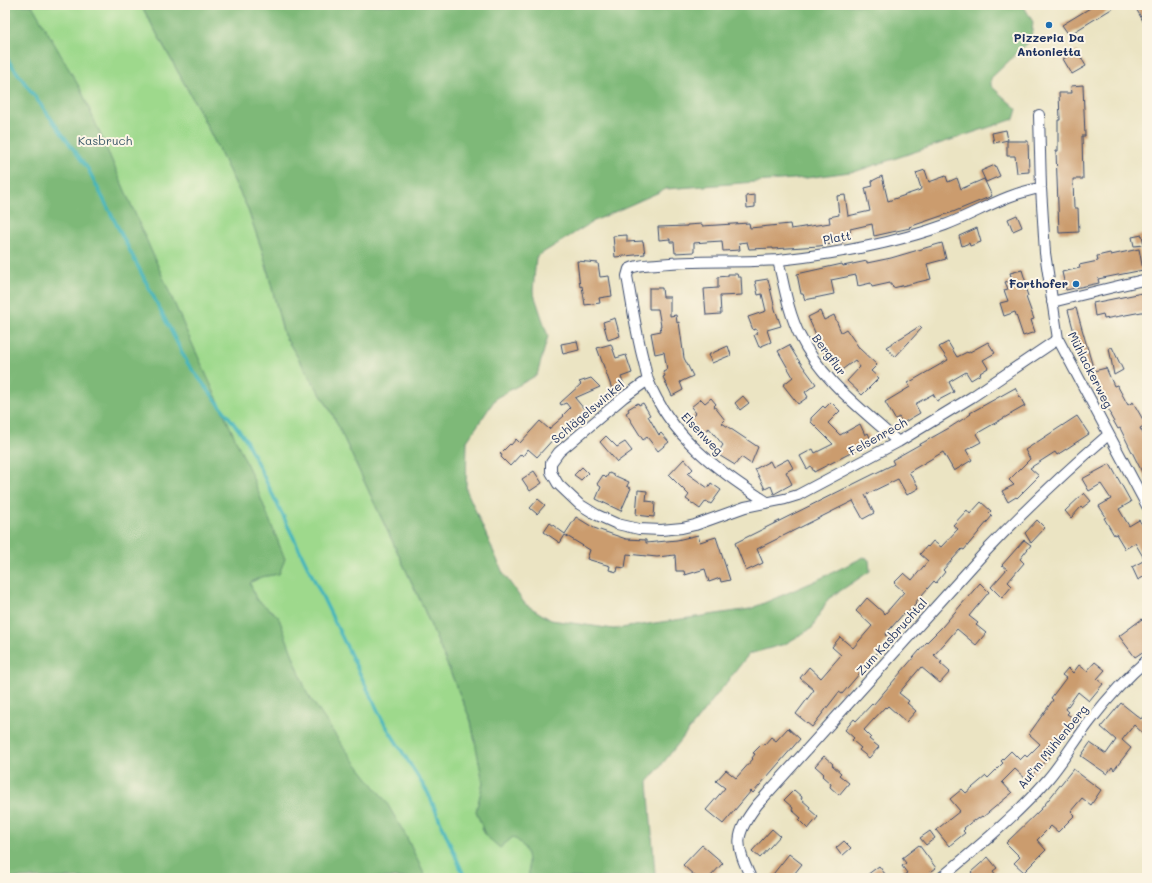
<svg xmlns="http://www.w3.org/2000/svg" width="1152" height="883" font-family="Mali,sans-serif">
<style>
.green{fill:#9ed98c;stroke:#5c8475}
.forest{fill:#7eb978;stroke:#4c746b}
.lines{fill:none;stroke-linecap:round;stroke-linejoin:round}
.stream{stroke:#45b5bb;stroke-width:3.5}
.building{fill:#cb9c6e}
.minor-casing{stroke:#3a4a6d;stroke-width:12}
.minor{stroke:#fff;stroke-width:10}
.poi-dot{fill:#1f6fb2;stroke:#fcf5e5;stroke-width:1.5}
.labels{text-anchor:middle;stroke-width:4;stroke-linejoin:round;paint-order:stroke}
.poi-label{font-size:12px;font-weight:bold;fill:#1b2f5e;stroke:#fcf5e5}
.park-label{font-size:12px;fill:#3c5a6a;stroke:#fcf5e5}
.street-label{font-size:12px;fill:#1b2f5e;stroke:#fcf5e5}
</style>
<rect width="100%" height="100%" fill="#fcf5e5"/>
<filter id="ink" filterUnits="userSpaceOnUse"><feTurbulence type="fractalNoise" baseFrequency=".025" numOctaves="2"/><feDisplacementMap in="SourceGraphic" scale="8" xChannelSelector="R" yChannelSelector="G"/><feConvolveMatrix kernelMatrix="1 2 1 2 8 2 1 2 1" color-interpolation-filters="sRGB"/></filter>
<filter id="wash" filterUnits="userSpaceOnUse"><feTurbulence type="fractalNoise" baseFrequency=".012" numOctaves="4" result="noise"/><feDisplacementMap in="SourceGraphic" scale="16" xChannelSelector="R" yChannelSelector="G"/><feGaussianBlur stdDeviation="0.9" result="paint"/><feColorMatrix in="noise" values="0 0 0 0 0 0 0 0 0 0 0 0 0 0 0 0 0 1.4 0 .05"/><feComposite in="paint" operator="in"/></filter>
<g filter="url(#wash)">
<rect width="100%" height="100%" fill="#ebe4c3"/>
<path class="green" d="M5,5H141L199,110L247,207L263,253L284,335L332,413L420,600L471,721L475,742L571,878H426L312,739Z"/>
<path class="forest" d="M5,5H32L81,90L186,330L250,471L285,559L279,574L261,577L250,583L256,599L278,616L307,693L342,745L385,800L406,836L426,878H5Z
M141,5H1023L1033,22L1031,40L991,78V86L1017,109L1014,119L857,171L806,178L666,189L594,221L536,257L533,291L548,336L537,375L496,398L467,441L466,489L503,573L525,604L551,620L614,629L750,609L813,582L864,557L869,560L870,571L828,599L812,628L785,644L749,654L648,782L655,874L657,878H530C528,874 529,870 528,865C528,851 524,845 513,837L500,848L485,835L476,811L483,783L471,721L420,600L332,413L284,335L263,253L247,207L199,110Z"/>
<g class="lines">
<path class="stream" d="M5,56L88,169L188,364L245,438L383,721L428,793L465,878"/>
</g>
<g id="blocks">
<path class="building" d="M1095,5H1118L1069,35L1062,25Z
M1134,5H1147V28Z
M1077,51L1086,66L1072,74L1063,59Z
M1083,85L1085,136H1082L1083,179H1073L1074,208H1078L1079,232L1059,233L1056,151H1058V120H1060L1059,93H1072L1071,86Z
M1006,130L1008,140L994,143L992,133Z
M1007,141H1028L1029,172L1017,173L1015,156H1007Z
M995,165L1000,176L986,182L981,171Z
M925,170L929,182L946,176L948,182L957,178L961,189L984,179L992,196L953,212L909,227L910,228L874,236L872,224L850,229V233L844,234L845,242L819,246L773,249V248L749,249L747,242L739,243L740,250L723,251L722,241L706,242L694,243V252L675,253L674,242H670V239L659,240L658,227L687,226V225L702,224V226L749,223L750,228L790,224L791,229L830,223L829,217L839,215L837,196L845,195L848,216L870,211L865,188L873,186L872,181L882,176L888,201L920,190L921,188L916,173Z
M755,195V207L747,208L746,196Z
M1017,215L1022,227L1013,231L1008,219Z
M977,228L981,242L970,246L969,243L962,246L959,236Z
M627,235V242L643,241L645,254L615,257L613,236Z
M1142,235L1144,245L1134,246L1132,237Z
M942,243L946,259L927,264L931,279L893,288L892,285H890V283L872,287L871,283L858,286L856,275L831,280L834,294L805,300L803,294H801L797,274L842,264L843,266L867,261V263L891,258Z
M1139,249L1143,270L1098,279L1099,283L1066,290L1062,272L1080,268L1079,265L1098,261L1097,256L1110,253L1111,255Z
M577,261L598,263L600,277L609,276L612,296L599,298L600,303L585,305L582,286L580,287Z
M1022,270L1026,283L1024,284L1028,296L1026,297L1034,319L1031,320L1035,332L1023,336L1015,312L1004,316L1000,303L1008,301L1004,290L1008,289L1005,282L1012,280L1010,273Z
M728,274H737L738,277H741L742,295L720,296L721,314L706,315L704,289L718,288V277L728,276Z
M768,279L775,309L781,326L767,330L771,342L759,347L754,335L757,333L756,329L753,330L748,317L766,311L762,294L758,295L755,281Z
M649,288H662L663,297H670V316L676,315L677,323L679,322L684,358L693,376L680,382L683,390L672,396L663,377L665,376L663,372L667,370L664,352L655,354L651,333L661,331L660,326H661L658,309H649Z
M1147,292V311L1104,319L1103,314L1095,316L1093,303Z
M1076,308L1094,371L1106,368L1114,386L1117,385L1128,405L1133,402L1146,425L1140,428L1147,441V482L1120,428L1118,429L1110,415L1111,414L1097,389L1098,388L1072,337L1075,336L1068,310Z
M820,311L824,320L834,315L841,332L846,329L860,349L877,365L871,371L879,378L862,395L847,381L860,367L855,360L839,372L823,350L808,317Z
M615,318L620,336L608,340L603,322Z
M920,326L922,328L895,357L886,347Z
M577,341L579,350L563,354L561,344Z
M948,342L957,357L967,352L968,353L988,342L995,353L983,360L988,368L980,373L981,374L971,380L966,372L949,382L954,392L937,401L933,394L915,404L920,413L903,423L899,417L895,419L885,402L910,387L908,383L948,360L939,347Z
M611,344L616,358L626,355L632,373L621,377L624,385L612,389L597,348Z
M789,345L797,358L816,384L805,392L808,397L798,404L783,385L793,377L778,351Z
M728,346L731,355L712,363L708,355Z
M1112,347L1123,370L1114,375L1109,348Z
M591,378L600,387L575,398L585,410L557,435L537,457L528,449L523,456L521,454L510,466L501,457L502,455L500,454L510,444L511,445L516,439L520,443L540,421L549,429L564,416L563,415L570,408L566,403L561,405L560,403L581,384L579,382Z
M1015,388L1025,406L976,434L981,442L966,450L972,460L954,471L943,452L909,472L919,488L907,495L898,479L865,495L874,513L863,519L853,501L757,549L763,563L746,571L735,543L894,464L892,460L949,428L971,414L970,413Z
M743,396L749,403L740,410L735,403Z
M711,398L716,404L714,406L725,420L722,423L758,447L751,464L741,457L735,465L717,454L723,445L709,428L699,436L687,421L696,413L691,407L701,399L705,403Z
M831,402L840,411L828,423L840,435L860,424L865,435L868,433L872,442L814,472L811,466L807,469L800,456L813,449L815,453L833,444L811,422V418L823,406L825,408Z
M638,403L639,405L643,403L650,415L648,416L659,435L661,433L669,442L658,451L647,437L643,440L626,413L629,411L628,409Z
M1077,416L1089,434L1057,455L1055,452L1030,468L1039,476L1017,498L1016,497L1008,502L1002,491L1014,485L1009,480L1030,459L1025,450Z
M606,436L617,447L625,442L632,451L617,462L600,442Z
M684,459L693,469L688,474L708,488L711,483L721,490L711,504L706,501L700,509L686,499L689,495L669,475Z
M788,459L793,468L786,472L792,484L774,494L771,486L765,489L755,469L770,461L773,467Z
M1110,464L1131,502L1119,509L1129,526L1139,520L1147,532V575L1138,580L1132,567L1145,560L1135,543L1125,549L1116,534L1114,535L1104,518L1106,517L1099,506L1111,499L1101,484L1089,491L1082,479Z
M582,467L588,473L581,480L574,475Z
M534,471L542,483L530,491L522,479Z
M609,473L629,482L627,486L631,488L621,511L596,499L601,487L597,484L603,475L606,478Z
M638,490L647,491L646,501L655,502L654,517L636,515Z
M1084,493L1091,501L1082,508L1081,507L1071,518L1065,511Z
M538,499L545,505L537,514L530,508Z
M981,502L991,511L989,513L992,516L964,550L962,549L943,570L945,572L936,583L934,581L915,603L916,604L906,615L904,613L885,635L889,638L860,673L842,694L839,692L812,727L796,714L814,690L800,678L809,667L821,678L841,655L832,647L840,637L853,648L872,626L856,611L867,598L885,614L904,592L894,583L904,573L912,580L928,561L920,554L927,546L928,547L933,541L941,547L958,529L953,525L967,510L970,514Z
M576,517L594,528L626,539L646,540V543L677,540L698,535L700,542L716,537L730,580L721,582L720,578L709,582L705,569L685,575L684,571H676L675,555L657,557L627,554L625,568L618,567L617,572L609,570L610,566L587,559L590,550L565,535L560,543L544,532L550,523L565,534Z
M1037,520L1045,528L1031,543L1025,533Z
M1024,540L1031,545L1020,559L1024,563L1008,582L1012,586L1002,598L991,587L1007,569L1002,565Z
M980,583L989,592L969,616L978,623L976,625L986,633L976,645L957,629L945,643L934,655L942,662L940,663L950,672L940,683L921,667L899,693L909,701L907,703L916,711L906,722L888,706L886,708L885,707L864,730L871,737L869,739L879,747L869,758L859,750L861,748L852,740L854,738L845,730L854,719L856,721L872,704L873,705L925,644L942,627Z
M1142,619L1147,627V649L1135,657L1119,636Z
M1095,662L1105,670L1097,679L1103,684L1089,701L1078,692L1066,709L1069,712L1067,714L1078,721L1062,742L1061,741L1051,755L1027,780L1015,769L1002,782L1012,793L983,817L982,816L975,821L974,820L964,828L965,829L963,831L965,833L949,846L936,830L960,811L950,799L962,789L966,793L986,776L988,778L1003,763L1001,761L1011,751L1020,760L1025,755L1027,757L1040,744L1029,734L1053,700L1051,698L1066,678L1062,675L1068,668L1073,673L1079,665L1087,671Z
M1121,703L1141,719L1147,711V737L1134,725L1122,740L1131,748L1114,770L1112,767L1107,774L1081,756L1090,743L1106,754L1116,740L1101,727Z
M788,728L800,739L753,793L751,791L723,824L706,810L725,788L716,781L726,770L736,778L753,759L752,758L755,754L753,753L762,744L764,745L771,737L776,741Z
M824,756L833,764L832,765L841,773L839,775L849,783L839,795L830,787L831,784L822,776L824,774L815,766Z
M1073,769L1101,790L1091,805L1082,798L1071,811L1075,815L1058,832L1051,826L1037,840L1046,850L1024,872L1014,863L1020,857L1006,843L1041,809Z
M794,790L802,797L801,799L810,807L809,809L818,817L808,829L799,820L801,818L792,810L793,808L784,800Z
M772,829L780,836L760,858L752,851Z
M930,831L935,838L926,845L920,838Z
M844,841L851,848L842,856L836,848Z
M702,845L723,863L709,878H697L683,865Z
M919,845L936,868L923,878H899L907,873L902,866L906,863L902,858Z
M789,854L802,864L791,878H770Z
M988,857L997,868L993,871L998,878H976L971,872Z
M879,866L888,878H863Z"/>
</g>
</g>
<g filter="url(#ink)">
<use href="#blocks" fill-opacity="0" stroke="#3a4a6d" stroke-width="1"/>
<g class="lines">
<defs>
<path id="minor" d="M1039,115L1041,188L1045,253L1058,339L1147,506
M778,260C784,285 788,312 800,336C822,381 862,409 898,442
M1052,302L1147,279
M648,380L624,397L559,452L551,463V472L558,484L579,504L597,515L617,524L639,529L661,530L682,528L695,525L745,507L785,499L798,495L898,442L972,397L1058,339
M767,502C718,471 670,436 648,380C646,374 645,366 643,359C636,332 632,304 627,276L629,269C638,264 648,265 658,264C698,260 739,263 779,260C835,254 892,244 945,225C977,213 1007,193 1041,188
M751,878C735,844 734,835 757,805L986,551C1025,510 1065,472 1108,435
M941,878C978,847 1016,816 1048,779C1064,760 1076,739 1091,720C1108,698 1126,678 1147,660"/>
</defs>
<use href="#minor" class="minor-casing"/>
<use href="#minor" class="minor"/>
</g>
</g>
<g class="poi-dot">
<circle cx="1049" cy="25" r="4"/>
<circle cx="1076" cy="284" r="4"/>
</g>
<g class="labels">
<g class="poi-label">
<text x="1049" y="42">Pizzeria Da<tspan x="1049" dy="14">Antonietta</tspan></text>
<text x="1068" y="288" text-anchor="end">Forthofer</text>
</g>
<g class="park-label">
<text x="105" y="145">Kasbruch</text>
</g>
<g class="street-label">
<text transform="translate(837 238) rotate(-10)" y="4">Platt</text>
<text transform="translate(829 355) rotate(54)" y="4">Bergflur</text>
<text transform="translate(1090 370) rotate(63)" y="4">Mühlackerweg</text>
<text transform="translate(588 412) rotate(-40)" y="4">Schlägelswinkel</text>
<text transform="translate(702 434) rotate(46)" y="4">Elsenweg</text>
<text transform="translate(878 437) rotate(-29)" y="4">Felsenrech</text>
<text transform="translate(892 637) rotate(-48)" y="4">Zum Kasbruchtal</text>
<text transform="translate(1053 747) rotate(-51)" y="4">Auf'm Mühlenberg</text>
</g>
</g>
<rect width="1152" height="883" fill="none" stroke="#fcf5e5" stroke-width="20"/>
</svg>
